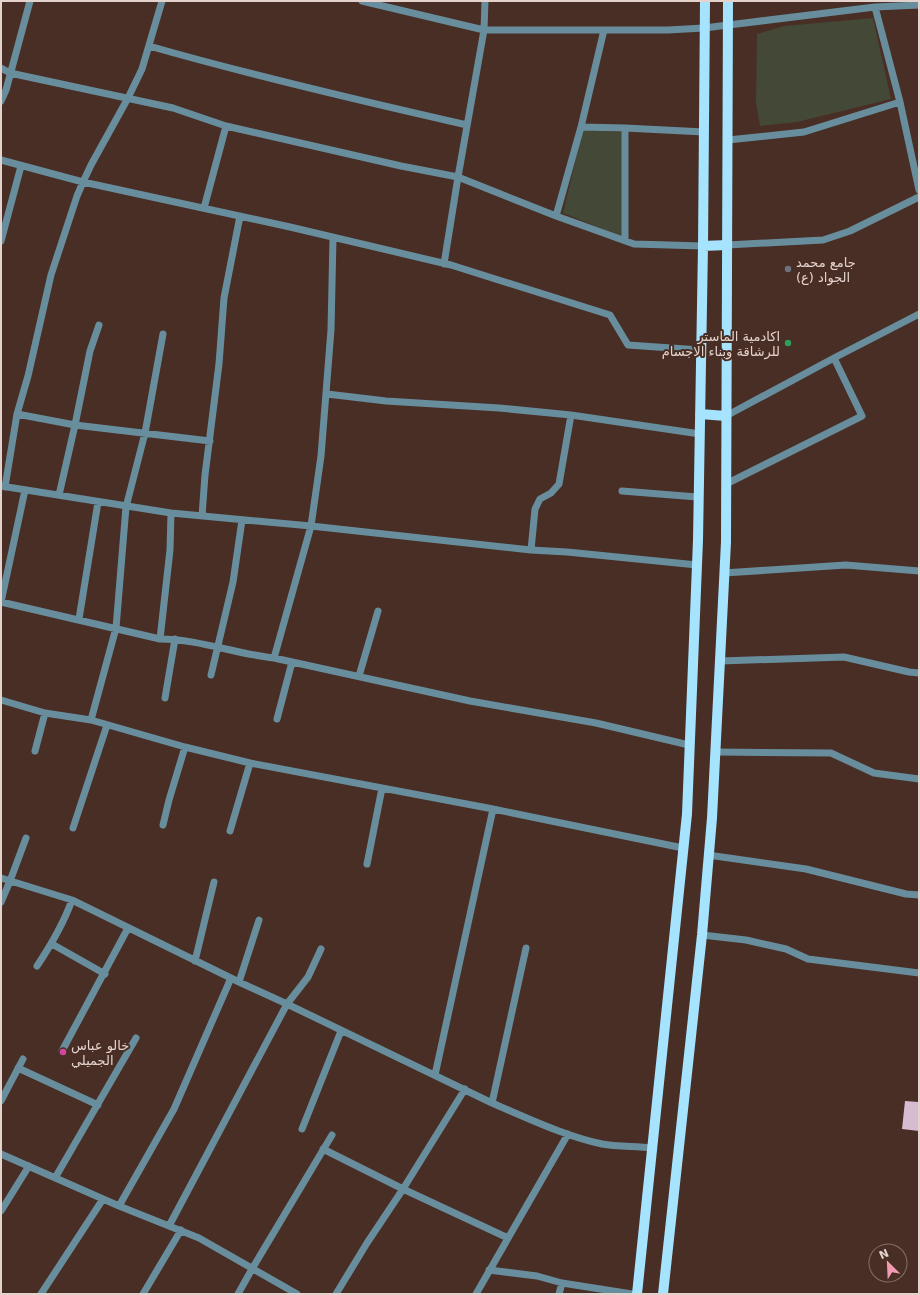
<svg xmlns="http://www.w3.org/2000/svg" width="920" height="1295" font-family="'DejaVu Sans','Noto Sans Arabic',sans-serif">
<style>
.green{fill:#444837}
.building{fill:#d6bbd1}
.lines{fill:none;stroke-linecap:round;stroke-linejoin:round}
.minor{stroke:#688e9e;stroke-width:7}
.major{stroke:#a5e3fe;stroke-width:10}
.worship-dot{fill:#6b7280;stroke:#482e25;stroke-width:1.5}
.leisure-dot{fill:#2e9e5b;stroke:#482e25;stroke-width:1.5}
.hotel-dot{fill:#d1479c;stroke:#482e25;stroke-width:1.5}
.labels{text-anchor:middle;stroke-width:4;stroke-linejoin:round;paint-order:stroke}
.poi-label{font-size:13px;fill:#e4d3cd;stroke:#482e25;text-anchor:start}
</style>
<rect width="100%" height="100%" fill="#482e25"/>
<path class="green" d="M873,18L891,99L797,122L760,126L756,103L757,34L784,26Z
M583,130L622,132L623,237L563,213Z"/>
<path class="building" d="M905,1101L919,1102V1131L902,1129Z"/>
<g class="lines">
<path class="minor" d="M362,1L484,30H668L704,28L875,7L919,5
M875,7L900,102L919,190
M149,46C254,76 361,101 467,125
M1,68L10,73L173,108L226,126L401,166L458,177L556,216L634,244L703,246
M1,101L6,90L30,1
M581,127L625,128L704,132
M728,140L804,132L900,102
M1,160L83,182L290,227L451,265L610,315L628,345L700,350
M204,208L226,126
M556,216L581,127L604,30
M625,240V128
M1,241L21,166
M727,245L823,240L850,231L919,197
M444,264L458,177L484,30L485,1
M327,394L386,401L499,408L571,415L700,434
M17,414L75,425L210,441
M726,416L834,358L919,314
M726,484L862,416L834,358
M1,486L171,513L311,526L531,550L567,552L697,565
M5,487L17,414L28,376L51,275L77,196L83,182L91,165L128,98L142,69L162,1
M622,491L697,497
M59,495L75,425L90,351L99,325
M202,516L205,475L219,364L224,298L240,216
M531,550L535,509L540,499L551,493L559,484L571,415
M724,573L846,565L919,571
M1,602L160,639C198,639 236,654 274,658L470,701L596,723L689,745
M1,602L25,490
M79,619L98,502
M160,639L170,550L171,513
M274,658L311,526L321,456L331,330L333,238
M720,661L844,657L909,672L919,673
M211,675L233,582L242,520
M359,676L378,611
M165,698L175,639
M1,700L45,713L91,720L185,747L250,763L493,809L683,848
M277,719L292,662
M91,720L116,628L126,507L145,433L163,334
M35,751L45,713
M715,752L831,753L874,773L919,779
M163,825L169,800L185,747
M73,828L107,725
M230,831L250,763
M708,855L806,869L906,894L919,895
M367,864L382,788
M1,878L72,900L239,982L287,1004L492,1103C525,1117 567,1137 602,1144C618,1147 636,1146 652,1148
M1,902L10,881L26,838
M702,935L746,940L786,949L808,959L919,973
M52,944L105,974
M195,961L214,882
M37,966C51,945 63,925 72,900
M239,982L259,920
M62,1051L128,928
M18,1068L98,1105
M435,1075L493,809
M1,1101L23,1059
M492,1103L526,948
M302,1129L341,1031
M323,1149L403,1189L508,1238
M1,1154L119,1206L199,1238L297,1294
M55,1178L136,1038
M119,1206L174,1109L231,978
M1,1211L29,1166
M169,1226L287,1004L308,977L321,949
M489,1270L537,1276L562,1283L632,1294
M41,1294L103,1199
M143,1294L181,1230
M238,1294L252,1269L332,1135
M336,1294L367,1243L403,1189L465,1089
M476,1294L568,1134
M559,1294L562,1283"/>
<path class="major" d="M703,246L727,245
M700,414L726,416
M637,1294L687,814L698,540L703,246L705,1
M663,1294L702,935L712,818L726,542L728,1"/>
</g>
<circle class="worship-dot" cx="788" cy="269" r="4"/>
<circle class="leisure-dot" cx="788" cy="343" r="4"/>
<circle class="hotel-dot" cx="63" cy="1052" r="4"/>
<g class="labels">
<g class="poi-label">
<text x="796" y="267">جامع محمد<tspan x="796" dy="15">الجواد (ع)</tspan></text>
<text x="780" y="341" text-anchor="end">اكادمية الماستر<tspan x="780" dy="15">للرشاقة وبناء الاجسام</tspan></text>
<text x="71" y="1050">خالو عباس<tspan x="71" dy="15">الجميلي</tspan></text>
</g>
</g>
<rect width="920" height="1295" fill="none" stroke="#e4d3cd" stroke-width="4"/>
<g transform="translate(888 1263) rotate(336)"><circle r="19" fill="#482e25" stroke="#867068"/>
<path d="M0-3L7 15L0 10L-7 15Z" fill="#f19ab1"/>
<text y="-6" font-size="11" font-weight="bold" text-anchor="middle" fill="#e4d3cd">N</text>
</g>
</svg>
